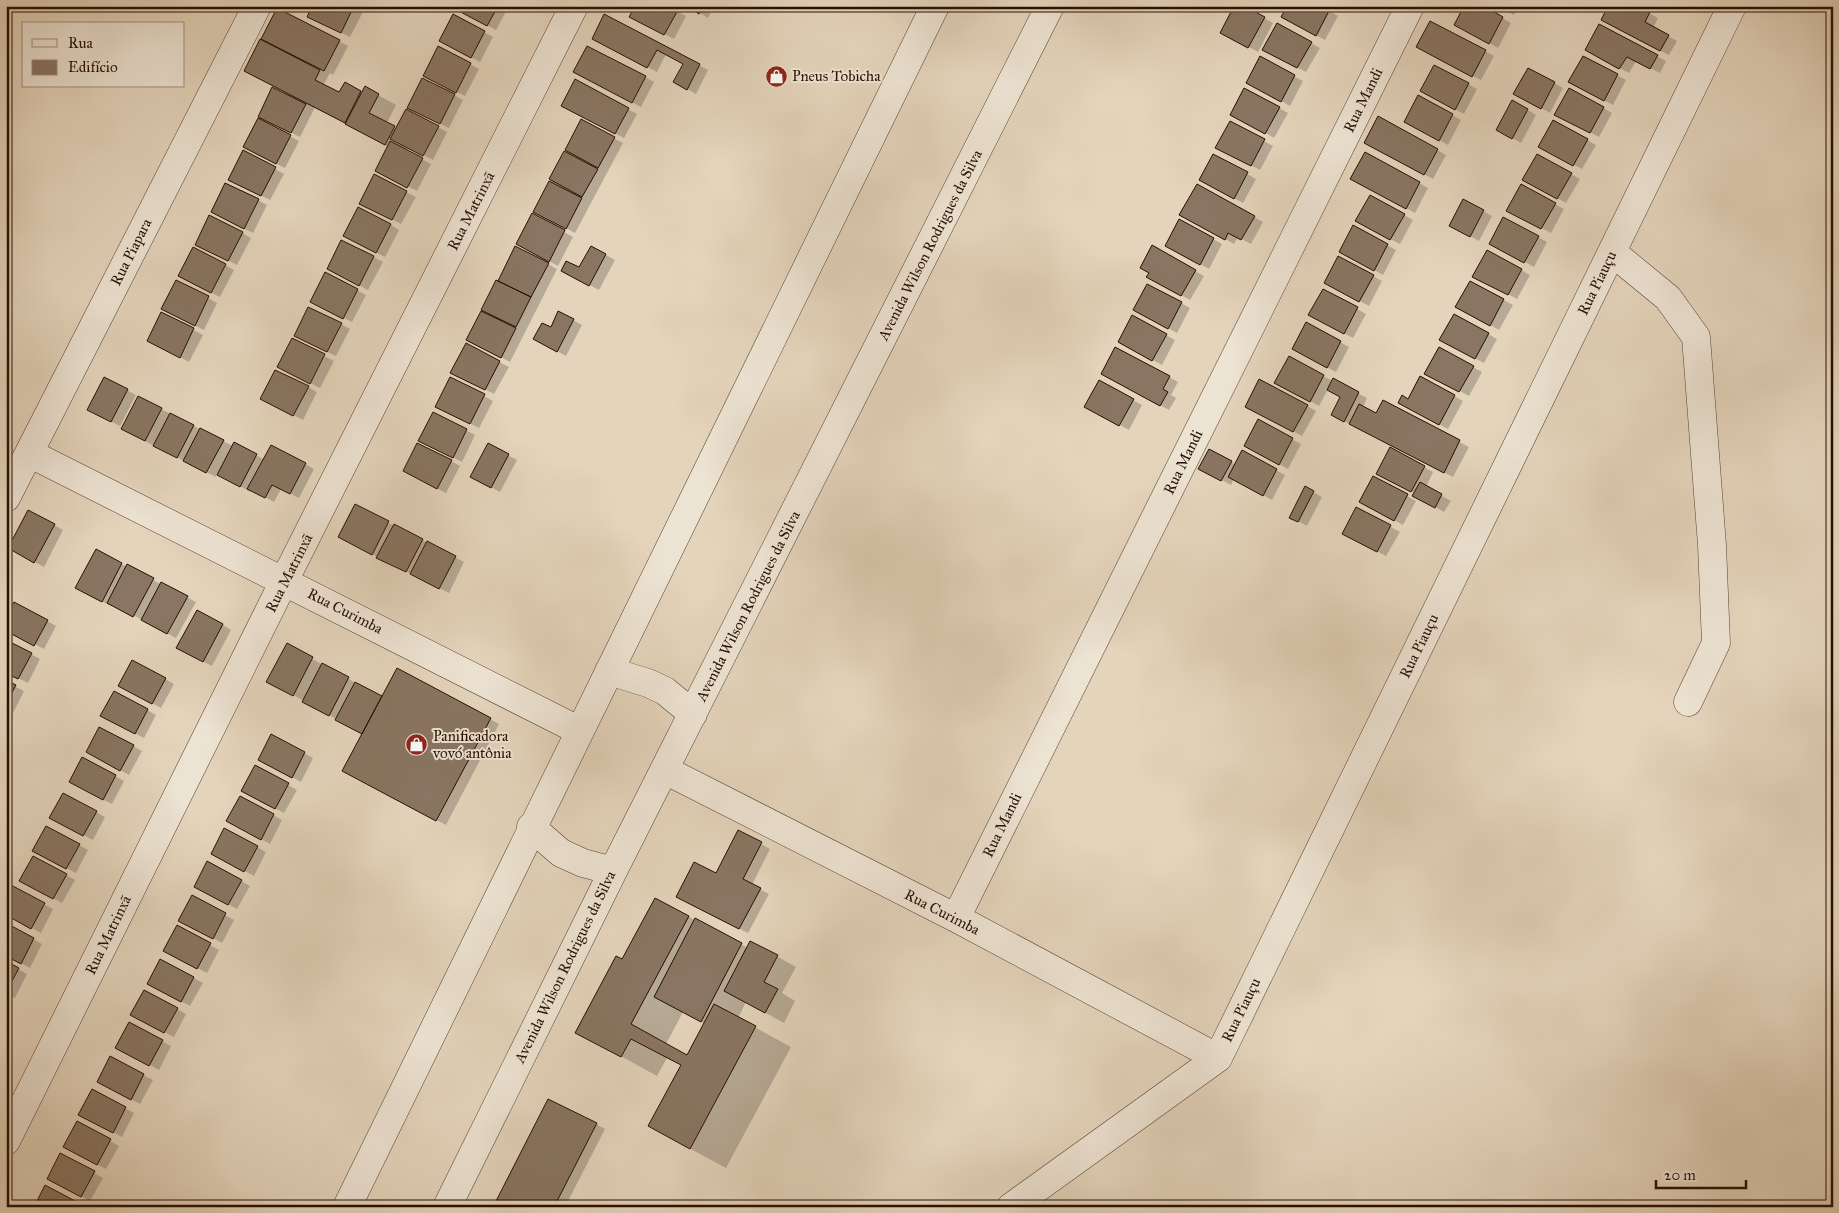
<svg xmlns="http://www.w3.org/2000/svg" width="1839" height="1213" font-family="'IM FELL Great Primer',serif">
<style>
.shadow{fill:#0003;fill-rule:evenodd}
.building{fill:#897562;stroke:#260f01}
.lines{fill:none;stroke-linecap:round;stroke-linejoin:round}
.minor-casing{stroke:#564030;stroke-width:29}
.minor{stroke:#ede3d3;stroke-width:28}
.labels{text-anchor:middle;stroke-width:4;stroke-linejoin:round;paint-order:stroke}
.poi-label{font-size:15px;fill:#260f01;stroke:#ede3d3;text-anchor:start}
.street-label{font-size:15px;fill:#260f01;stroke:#ede3d3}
</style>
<rect width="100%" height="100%" fill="#e4d4bb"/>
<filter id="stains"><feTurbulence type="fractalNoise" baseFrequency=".004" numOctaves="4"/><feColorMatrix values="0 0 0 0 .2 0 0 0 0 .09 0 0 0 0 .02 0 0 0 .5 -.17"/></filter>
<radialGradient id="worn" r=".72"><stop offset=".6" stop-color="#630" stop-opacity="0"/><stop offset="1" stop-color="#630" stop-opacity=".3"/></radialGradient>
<path class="shadow" d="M314,6H356L364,10L350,37L317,21Z
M458,6H509L496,30L466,14Z
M668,6L686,16L674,39L639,21Z
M688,6H714L708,18Z
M1242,6L1273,23L1258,52L1222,32Z
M1322,6L1338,16L1325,40L1291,22Z
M1481,6L1511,23L1498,48L1456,24Z
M1498,6H1519L1514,15Z
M1637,6L1658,18L1653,28L1677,41L1669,55L1611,25Z
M277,10L348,46L333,75L330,73L323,86L340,94L345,84L363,93L378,95L396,105L387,123L397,129L438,127L447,132L433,160L408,147L406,151L431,164L417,191L385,175L388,147L315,107L300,137L268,121L287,93L245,70Z
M454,16L493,37L480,62L449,46Z
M605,16L708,70L696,94L675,82L684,64L666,54L657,72L602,43Z
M1599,25L1666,61L1660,73L1636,61L1629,73L1586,50Z
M1311,43L1320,48L1306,72L1272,54Z
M1485,51L1494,56L1481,80L1426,52Z
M1584,57L1626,80L1613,105L1579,87Z
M1261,58L1303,81L1290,106L1248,82Z
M470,64L479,69L465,96L434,80Z
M1434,66L1477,89L1464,114L1430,96Z
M583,77H645L654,82L641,107Z
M575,81L637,114L624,138L572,111Z
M1554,83L1563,88L1550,113L1515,93Z
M1569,89L1612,113L1599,137L1565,119Z
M454,95L463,100L449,128L417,112Z
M1418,96L1461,120L1448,145L1405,121Z
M1513,101L1536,115L1521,143L1497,129Z
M1279,108L1288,113L1274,138L1232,114Z
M1379,118L1446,155L1433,179L1366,143Z
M258,120L299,141L285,168L253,152Z
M582,121L623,143L575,233L534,211Z
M1230,122L1273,146L1260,170L1226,152Z
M1587,140L1596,145L1582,169L1549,152Z
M1366,154L1428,188L1415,213L1352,178Z
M1213,155L1256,179L1243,203L1200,180Z
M1537,155L1580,179L1566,203L1533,185Z
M275,169L284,174L270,200L238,184Z
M375,176L416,197L401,224L370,208Z
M1197,185L1263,222L1251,244L1238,237L1234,244L1181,214Z
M1521,186L1564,209L1551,233L1517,215Z
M1370,196L1413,220L1400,244L1365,226Z
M258,200L267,205L253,233L221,217Z
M1464,201L1492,216L1479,241L1450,225Z
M533,215L573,237L558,266L526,249Z
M1180,221L1222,244L1209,269L1167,245Z
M391,225L399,230L385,257L353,241Z
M1354,227L1396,250L1383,275L1341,251Z
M242,233L251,238L237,265L205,249Z
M1538,237L1547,242L1534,267L1491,243Z
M342,241L383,262L368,290L337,274Z
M591,247L615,260L599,290L569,274L579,269Z
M1152,247L1204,276L1190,300L1148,277L1150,273Z
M1487,251L1530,275L1517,299L1483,281Z
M548,264L557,269L510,362L468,340L496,282Z
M225,265L234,270L220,297L188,281Z
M1373,276L1382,281L1369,306L1334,287Z
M176,281L217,303L204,330L172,314Z
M1470,282L1513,305L1499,330L1457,306Z
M1148,285L1190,308L1177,333L1143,315Z
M357,290L366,295L352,322L320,306Z
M1323,290L1366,314L1353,338L1319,320Z
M161,313L203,335L189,362L157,345Z
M1454,315L1497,339L1484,363L1450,345Z
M1132,317L1175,340L1162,365L1128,347Z
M573,320L582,325L566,356L544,344L551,329Z
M341,324L350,329L336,356L304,341Z
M1306,324L1349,347L1336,372L1302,354Z
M293,340L334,361L320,388L288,372Z
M466,345L509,367L494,394L461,377Z
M1439,349L1482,372L1469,396L1435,378Z
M1323,376L1367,398L1363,407L1377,415L1384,402L1469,447L1453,477L1332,415L1341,397L1328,389L1319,406L1276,382Z
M1169,377L1178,382L1171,395L1176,398L1169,410L1111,379Z
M105,378L136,395L120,426L98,415Z
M1421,378L1463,401L1448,429L1408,407V400Z
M1099,382L1142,405L1129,430L1086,406Z
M308,387L317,392L303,420L271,404Z
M484,396L493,401L479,428L446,411Z
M1307,406L1316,411L1302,436L1255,411Z
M161,409L233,446L234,444L265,460L272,446L314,469L299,498L281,489L274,502L251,489L249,491L217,474L216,477L131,434Z
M434,413L475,435L462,462L429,445Z
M1258,421L1301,444L1288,469L1254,450Z
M489,445L517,460L500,492L472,477Z
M1391,448L1433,472L1426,487L1451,501L1444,512L1414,495L1415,493L1386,478Z
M1209,450L1236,465L1242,452L1285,475L1272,500L1234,479L1231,485L1208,473Z
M451,461L460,466L446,493L413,476Z
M1373,477L1416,501L1403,525L1360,502Z
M1305,488L1322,497L1307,526L1290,517Z
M356,506L464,562L449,593L348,542Z
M1357,508L1400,532L1386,556L1352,538Z
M54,525L63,530L44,567L18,553Z
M96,551L196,602L176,638L112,604L111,606L85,593Z
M47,621L56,626L44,649L6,629Z
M223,625L231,630L212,666L186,653Z
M6,641L40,659L28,683L6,672Z
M287,645L383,698L398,670L499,724L446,825L353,776L363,734L277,686Z
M165,679L174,684L161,708L129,690Z
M6,682L24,691L12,715L6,712Z
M114,692L156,715L144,738L111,721Z
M272,736L313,758L301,782L268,764Z
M133,746L142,751L129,775L96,757Z
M83,758L124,781L112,804L79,787Z
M288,785L297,790L284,813L251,796Z
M240,797L282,820L270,844L237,826Z
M96,812L105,817L93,840L60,823Z
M225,830L266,852L254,876L221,858Z
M739,832L770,849L752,885L769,894L748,933L686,901L717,875Z
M79,845L88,850L76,873L43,856Z
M66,875L75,880L62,903L30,886Z
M241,881L250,886L237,909L204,891Z
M12,887L53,909L41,933L6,914Z
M192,897L234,920L222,943L189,925Z
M655,899L748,948L751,942L796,967L782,993L795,1001L784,1023L746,1002L738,1018L791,1047L726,1168L685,1146L682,1066L667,1058L657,1076L577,1032L623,961ZM683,1012L705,1024L688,1056L666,1044Z
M6,925L42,944L30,968L6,955Z
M178,927L219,950L207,973L174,956Z
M161,960L203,983L190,1006L157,989Z
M6,963L27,974L15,998L6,993Z
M6,1006L10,1008L6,1015Z
M177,1009L186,1014L174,1037L141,1020Z
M129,1024L171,1046L159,1070L126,1052Z
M111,1058L153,1080L140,1104L107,1086Z
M92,1091L134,1113L122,1137L88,1119Z
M596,1124L605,1129L565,1207H495Z
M110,1141L119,1146L106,1169L73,1152Z
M61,1155L103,1178L90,1201L57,1183Z"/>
<path class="building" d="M312,6H354L341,33L307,17Z
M457,6H498L487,26L455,9Z
M635,6H671L678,10L664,35L629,17Z
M686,6H703L699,14Z
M1234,6H1244L1265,17L1248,48L1220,33Z
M1287,6H1324L1330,9L1316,36L1281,17Z
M1464,6H1484L1503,17L1489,44L1454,25Z
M1608,6H1639L1650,12L1645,22L1669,35L1660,51L1601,20Z
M277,8L340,40L324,71L261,39Z
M453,14L485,31L471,58L439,41Z
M604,14L700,64L687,90L673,82L683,64L657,50L647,68L592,39Z
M1430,21L1486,50L1472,77L1416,47Z
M1277,23L1312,42L1297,68L1262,50Z
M1599,24L1658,55L1650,69L1627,57L1619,69L1585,50Z
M260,39L320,70L315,80L339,92L345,82L361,91L345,123L244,71Z
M438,46L471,63L456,93L423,76Z
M587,46L646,76L632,103L573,72Z
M1260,56L1295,75L1281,102L1246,83Z
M1583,56L1618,74L1604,101L1568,82Z
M1434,65L1469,83L1455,110L1420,91Z
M1528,68L1555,82L1541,109L1513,94Z
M422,78L455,94L440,124L407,108Z
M575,79L629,108L615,134L561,106Z
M365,86L379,94L369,113L395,126L385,145L345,124Z
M272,87L306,104L291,133L258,117Z
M1244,88L1280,107L1265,134L1230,115Z
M1569,88L1604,107L1590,133L1554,115Z
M1418,95L1453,114L1439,141L1404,122Z
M1512,100L1528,109L1512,139L1496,130Z
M406,109L439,126L423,156L390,139Z
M1378,116L1438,149L1424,175L1364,143Z
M258,118L291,135L276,164L243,147Z
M581,119L615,137L598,168L565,150Z
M1553,120L1588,139L1573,166L1538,147Z
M1230,121L1265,139L1251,166L1215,148Z
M390,141L423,158L407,188L375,171Z
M243,150L276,167L261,196L228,180Z
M564,151L598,169L582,197L549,179Z
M1365,152L1420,182L1406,209L1350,179Z
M1213,154L1248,172L1234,199L1199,180Z
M1537,154L1572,173L1557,199L1522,180Z
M374,174L407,191L392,220L359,204Z
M549,181L582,198L566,229L533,212Z
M225,183L259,199L244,229L211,212Z
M1197,184L1255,216L1241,240L1228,233L1225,240L1179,215Z
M1521,184L1556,203L1541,229L1506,211Z
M1370,195L1405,214L1390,240L1355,221Z
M1463,199L1484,210L1470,237L1449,226Z
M358,207L391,224L376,253L343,236Z
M532,213L565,230L549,262L516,244Z
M209,215L243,232L228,261L195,245Z
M1503,217L1539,236L1524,263L1489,244Z
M1179,219L1214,238L1200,265L1165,246Z
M1353,225L1388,244L1374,271L1339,252Z
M341,240L374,256L359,286L327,269Z
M1152,245L1196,270L1181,296L1146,277L1149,273L1140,268Z
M515,246L549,263L531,297L498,281Z
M591,246L606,254L589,286L561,271L566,261L579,267Z
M193,247L226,264L211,293L178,276Z
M1487,250L1522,269L1508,295L1472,277Z
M1338,256L1374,275L1359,302L1324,283Z
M325,272L358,289L343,319L310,302Z
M176,280L209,296L195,326L161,309Z
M496,280L531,297L516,327L481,310Z
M1470,281L1504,299L1490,326L1455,307Z
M1147,284L1182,302L1168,329L1133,310Z
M1323,289L1358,307L1344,334L1308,315Z
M308,307L342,323L327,352L294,336Z
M481,311L516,328L501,358L466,340Z
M558,311L574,319L557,352L533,339L542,323L551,327Z
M161,312L194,328L180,358L147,341Z
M1454,314L1489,333L1475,359L1439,340Z
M1132,315L1167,334L1152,361L1118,342Z
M1306,322L1341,341L1327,368L1292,349Z
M292,338L325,354L310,384L277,367Z
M466,343L500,361L485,390L450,373Z
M1115,347L1170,376L1163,389L1168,392L1160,406L1101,374Z
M1439,347L1474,366L1459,392L1424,374Z
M1289,356L1324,375L1310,402L1274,383Z
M275,370L309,386L293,416L260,399Z
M1420,376L1455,395L1439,425L1398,403L1402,395L1408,399Z
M104,377L128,389L111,422L87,410Z
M450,377L485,394L470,424L435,407Z
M1333,378L1359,392L1344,422L1331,415L1340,397L1327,390Z
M1259,379L1308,405L1293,432L1245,407Z
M1099,380L1134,399L1119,426L1084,407Z
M138,396L162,408L145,441L121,429Z
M1383,400L1460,440L1444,473L1349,424L1359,404L1376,413Z
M433,412L467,429L453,458L418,441Z
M170,413L194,425L177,458L153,446Z
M1258,419L1293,438L1279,465L1244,446Z
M200,428L224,440L206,473L183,461Z
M234,442L257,454L240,487L217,475Z
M417,443L452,460L437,489L403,471Z
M488,443L509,454L491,488L470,477Z
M271,445L306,463L290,494L272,485L265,498L247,489Z
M1390,447L1425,466L1411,492L1376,474Z
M1209,449L1232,461L1221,481L1198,469Z
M1242,450L1277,469L1263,496L1228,477Z
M1373,476L1408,494L1394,521L1359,502Z
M1420,482L1442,494L1435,508L1412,496Z
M1305,486L1314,491L1298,522L1289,518Z
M355,504L389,521L372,555L338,537Z
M1356,507L1391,525L1377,552L1342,534Z
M28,510L55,524L34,563L8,548Z
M394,524L423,539L406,572L376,558Z
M427,541L456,556L439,589L410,574Z
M96,549L122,563L102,602L75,588Z
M127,564L154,578L133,617L107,603Z
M161,582L188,596L167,634L141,620Z
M14,602L48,620L34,646L6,631V615Z
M197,610L223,624L203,662L176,648Z
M6,640L32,653L18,679L6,673Z
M287,643L313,657L293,696L266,682Z
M132,660L166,678L152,704L118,686Z
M322,663L349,677L329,716L302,702Z
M397,668L491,718L436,821L342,771Z
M6,680L16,685L6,704Z
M355,682L382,696L362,734L335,720Z
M114,691L148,709L135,734L100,716Z
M99,727L134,745L120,771L86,752Z
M271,734L305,752L292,778L258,760Z
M82,757L116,775L103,800L69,782Z
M255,765L289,783L275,809L241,791Z
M63,793L97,811L83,836L49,818Z
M240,796L274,814L261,840L226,821Z
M46,826L80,844L66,869L32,851Z
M224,828L258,846L244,872L211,854Z
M738,830L762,842L743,879L761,888L739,929L676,897L694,862L716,873Z
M33,856L67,874L53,899L19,881Z
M207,861L242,880L228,905L194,887Z
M11,885L45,903L31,929L6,915V894Z
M192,895L226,913L213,939L178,921Z
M655,898L689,916L631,1024L687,1055L714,1004L756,1026L690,1149L648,1126L681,1065L631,1039L621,1057L575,1033L616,956L622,959Z
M695,918L742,943L701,1022L654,997Z
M6,923L34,938L21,964L6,956Z
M177,925L211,943L197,969L163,951Z
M750,941L778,955L764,982L778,989L765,1013L724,991Z
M160,959L194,977L181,1002L147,984Z
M6,961L19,968L6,992Z
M144,990L178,1008L164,1033L130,1015Z
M129,1022L163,1040L149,1066L115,1048Z
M110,1056L144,1074L131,1100L97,1082Z
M92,1089L126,1107L113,1133L78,1115Z
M548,1099L597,1123L554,1207H493Z
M77,1121L111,1139L97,1165L63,1147Z
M60,1153L95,1171L81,1197L47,1179Z
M45,1185L79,1203L77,1207H34Z"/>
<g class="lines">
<defs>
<path id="minor" d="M1612,252L1668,298L1696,337L1712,545L1716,643L1688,702
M29,453L580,731
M6,498L257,6
M609,671L648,683L665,691L693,714
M665,770L956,918L1218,1058
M531,827L561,853L583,863L613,871
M956,918L1410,6
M6,1141L284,581L574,6
M347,1207L935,6
M447,1207L613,871L1050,6
M1011,1207L1218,1058L1732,6"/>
</defs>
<use href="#minor" class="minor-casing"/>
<use href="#minor" class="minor"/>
</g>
<defs>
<symbol id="shop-disc" viewBox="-11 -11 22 22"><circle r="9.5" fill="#8f2418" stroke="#ede3d3"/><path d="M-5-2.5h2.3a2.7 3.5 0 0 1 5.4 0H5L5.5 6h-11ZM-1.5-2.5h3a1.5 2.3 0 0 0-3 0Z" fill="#fff"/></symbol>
</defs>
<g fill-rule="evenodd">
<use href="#shop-disc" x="764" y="64" width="25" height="25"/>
<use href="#shop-disc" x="404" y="732" width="25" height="25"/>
</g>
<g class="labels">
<g class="poi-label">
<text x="792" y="81">Pneus Tobicha</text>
<text x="433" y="741">Panificadora<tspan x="433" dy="17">vovó antônia</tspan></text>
</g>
<g class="street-label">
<text transform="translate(1363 100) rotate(-64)" y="5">Rua Mandi</text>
<text transform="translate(471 211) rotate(-63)" y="5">Rua Matrinxã</text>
<text transform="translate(930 245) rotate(-63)" y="5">Avenida Wilson Rodrigues da Silva</text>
<text transform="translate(131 252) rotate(-63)" y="5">Rua Piapara</text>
<text transform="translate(1597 283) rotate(-64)" y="5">Rua Piauçu</text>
<text transform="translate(1183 462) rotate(-64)" y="5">Rua Mandi</text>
<text transform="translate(289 573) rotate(-63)" y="5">Rua Matrinxã</text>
<text transform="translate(748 606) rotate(-63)" y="5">Avenida Wilson Rodrigues da Silva</text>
<text transform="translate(345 611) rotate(27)" y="5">Rua Curimba</text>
<text transform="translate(1419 646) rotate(-64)" y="5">Rua Piauçu</text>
<text transform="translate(1002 825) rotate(-64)" y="5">Rua Mandi</text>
<text transform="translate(942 912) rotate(27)" y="5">Rua Curimba</text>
<text transform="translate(108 935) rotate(-64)" y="5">Rua Matrinxã</text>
<text transform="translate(565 967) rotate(-64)" y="5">Avenida Wilson Rodrigues da Silva</text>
<text transform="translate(1241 1010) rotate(-64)" y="5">Rua Piauçu</text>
</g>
</g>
<rect width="1839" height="1213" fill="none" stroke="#e4d4bb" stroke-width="25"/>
<rect x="8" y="8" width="1824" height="1198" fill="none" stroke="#260f01" stroke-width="2.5"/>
<rect x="12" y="12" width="1814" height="1188" fill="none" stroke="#260f01"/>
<rect x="22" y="22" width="162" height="65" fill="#ede3d3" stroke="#9d8e7f"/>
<rect x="32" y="39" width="25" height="8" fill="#ede3d3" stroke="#9d8e7f"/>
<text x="68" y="48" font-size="15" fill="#260f01">Rua</text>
<rect x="32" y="60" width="25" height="15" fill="#897562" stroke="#9d8e7f"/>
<text x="68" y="72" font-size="15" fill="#260f01">Edifício</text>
<path d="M1656 1180v8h90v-8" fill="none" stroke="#260f01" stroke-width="2.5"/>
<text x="1664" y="1180" font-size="15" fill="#260f01" stroke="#ede3d3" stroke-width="4" paint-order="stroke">20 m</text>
<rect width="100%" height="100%" filter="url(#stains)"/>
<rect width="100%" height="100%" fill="url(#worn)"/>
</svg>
